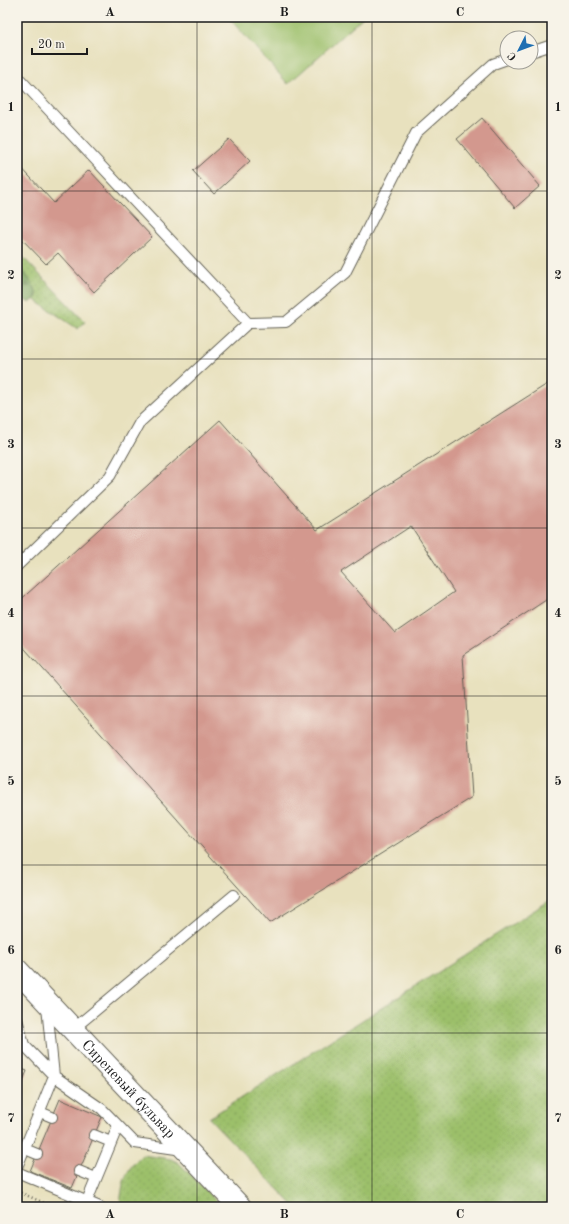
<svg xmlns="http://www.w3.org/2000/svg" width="569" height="1224" font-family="'Old Standard TT',serif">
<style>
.grass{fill:url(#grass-dots);stroke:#5c6e43}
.forest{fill:url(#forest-firs);stroke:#4c613d}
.pitch{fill:#9cc06a;stroke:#5c6e43}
.building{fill:#d3988e;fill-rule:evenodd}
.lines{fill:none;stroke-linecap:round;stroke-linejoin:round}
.service-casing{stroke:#636155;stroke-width:12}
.secondary-casing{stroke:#636155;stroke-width:24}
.path{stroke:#636155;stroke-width:2.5;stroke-dasharray:1 3;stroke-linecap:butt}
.service{stroke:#fff;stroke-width:10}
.secondary{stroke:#fff;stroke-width:22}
.grid{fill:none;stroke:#1c1c1c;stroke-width:1;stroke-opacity:0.55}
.labels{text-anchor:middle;stroke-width:3;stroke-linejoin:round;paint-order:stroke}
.street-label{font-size:15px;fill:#1c1c1c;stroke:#f7f3e8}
.neatline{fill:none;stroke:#1c1c1c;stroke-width:1.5}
.grid-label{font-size:13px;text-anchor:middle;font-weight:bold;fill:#1c1c1c}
</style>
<defs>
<pattern id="grass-dots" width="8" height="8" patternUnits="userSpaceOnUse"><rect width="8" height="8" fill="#9cc06a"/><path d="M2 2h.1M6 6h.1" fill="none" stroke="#86a45b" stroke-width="1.8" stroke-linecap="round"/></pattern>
<pattern id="forest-firs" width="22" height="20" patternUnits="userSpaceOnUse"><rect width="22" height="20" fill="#7da65e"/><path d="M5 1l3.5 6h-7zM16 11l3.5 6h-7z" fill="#66864d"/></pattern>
</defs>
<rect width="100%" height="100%" fill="#f7f3e8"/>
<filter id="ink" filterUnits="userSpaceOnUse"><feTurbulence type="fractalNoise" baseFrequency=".025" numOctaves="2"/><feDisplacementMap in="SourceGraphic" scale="8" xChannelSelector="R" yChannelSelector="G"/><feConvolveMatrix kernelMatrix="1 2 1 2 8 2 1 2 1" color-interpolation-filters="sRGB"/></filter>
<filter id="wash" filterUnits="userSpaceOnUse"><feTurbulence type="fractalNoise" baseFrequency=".012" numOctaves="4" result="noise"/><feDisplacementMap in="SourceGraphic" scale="16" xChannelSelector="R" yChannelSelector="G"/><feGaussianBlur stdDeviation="0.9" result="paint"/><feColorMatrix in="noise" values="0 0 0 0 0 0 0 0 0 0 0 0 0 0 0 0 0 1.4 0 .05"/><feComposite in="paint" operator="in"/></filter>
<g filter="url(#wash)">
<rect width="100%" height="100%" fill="#e8e1be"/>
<path class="grass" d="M17,251L85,322L78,329L17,288Z
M552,899V1207H295L209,1118Z
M142,1155L171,1159L179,1163L222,1207H120C122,1184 124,1171 142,1155Z"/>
<path class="forest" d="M17,262L35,288L37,297L30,303L17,296Z"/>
<path class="pitch" d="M228,17H363L288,84Z"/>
<g id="blocks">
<path class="building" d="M482,118L540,186L515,208L457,139Z
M229,139L250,161L214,194L193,171Z
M17,163L54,203L89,170L152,237L94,292L58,253L46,264L17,234Z
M552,381V596L463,655L472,797L270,923L17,640V603L220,420L317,530ZM411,526L454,592L395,633L341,572Z
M17,1067L27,1071L17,1095Z
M60,1099L102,1117L72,1188L30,1171Z"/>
</g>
</g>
<g filter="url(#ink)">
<use href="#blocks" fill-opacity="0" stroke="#636155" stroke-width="1"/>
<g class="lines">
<defs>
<path id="service" d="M531,52L549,46L552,51
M17,76L248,323L140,422L110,476L17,566
M248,323L286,322L345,273L416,133L493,64L507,59
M47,1007L54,1076L102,1109L135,1143L183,1150
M17,1019L24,1045
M72,1030L234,895
M17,1042L24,1045L54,1076L17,1167
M40,1112L52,1117
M94,1135L111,1142
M25,1149L37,1154
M79,1171L96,1178
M17,1172L100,1207
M87,1201L118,1126"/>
<g id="secondary">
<path id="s1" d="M17,970L240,1207"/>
</g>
</defs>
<use href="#service" class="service-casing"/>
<use href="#secondary" class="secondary-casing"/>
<path class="path" d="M17,1191L53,1207"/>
<use href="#service" class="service"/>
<use href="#secondary" class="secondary"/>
</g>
</g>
<path class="grid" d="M197,17V1207M372,17V1207M17,191H552M17,359H552M17,528H552M17,696H552M17,865H552M17,1033H552"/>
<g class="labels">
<g class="street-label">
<text dy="5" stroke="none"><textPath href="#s1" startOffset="163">Сиреневый бульвар</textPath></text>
</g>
</g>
<rect width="569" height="1224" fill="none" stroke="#f7f3e8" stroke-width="44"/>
<g transform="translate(519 50) rotate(228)"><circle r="19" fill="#f7f3e8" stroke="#9f9d96"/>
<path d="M0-3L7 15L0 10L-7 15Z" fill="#1f6fb2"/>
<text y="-6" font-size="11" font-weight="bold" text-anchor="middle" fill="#1c1c1c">С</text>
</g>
<path d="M32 48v6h55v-6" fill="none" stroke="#1c1c1c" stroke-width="2"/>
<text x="38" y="48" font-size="12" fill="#1c1c1c" stroke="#f7f3e8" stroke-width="3" paint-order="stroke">20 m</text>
<rect x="22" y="22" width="525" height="1180" class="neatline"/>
<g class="grid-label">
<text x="110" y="16">A</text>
<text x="284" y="16">B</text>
<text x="460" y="16">C</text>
<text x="11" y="111">1</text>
<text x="558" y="111">1</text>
<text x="11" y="279">2</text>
<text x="558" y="279">2</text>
<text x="11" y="448">3</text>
<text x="558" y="448">3</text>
<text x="11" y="617">4</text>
<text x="558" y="617">4</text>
<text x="11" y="785">5</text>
<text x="558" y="785">5</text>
<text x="11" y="954">6</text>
<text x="558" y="954">6</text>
<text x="11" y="1122">7</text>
<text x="558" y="1122">7</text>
<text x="110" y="1218">A</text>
<text x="284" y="1218">B</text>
<text x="460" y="1218">C</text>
</g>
</svg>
